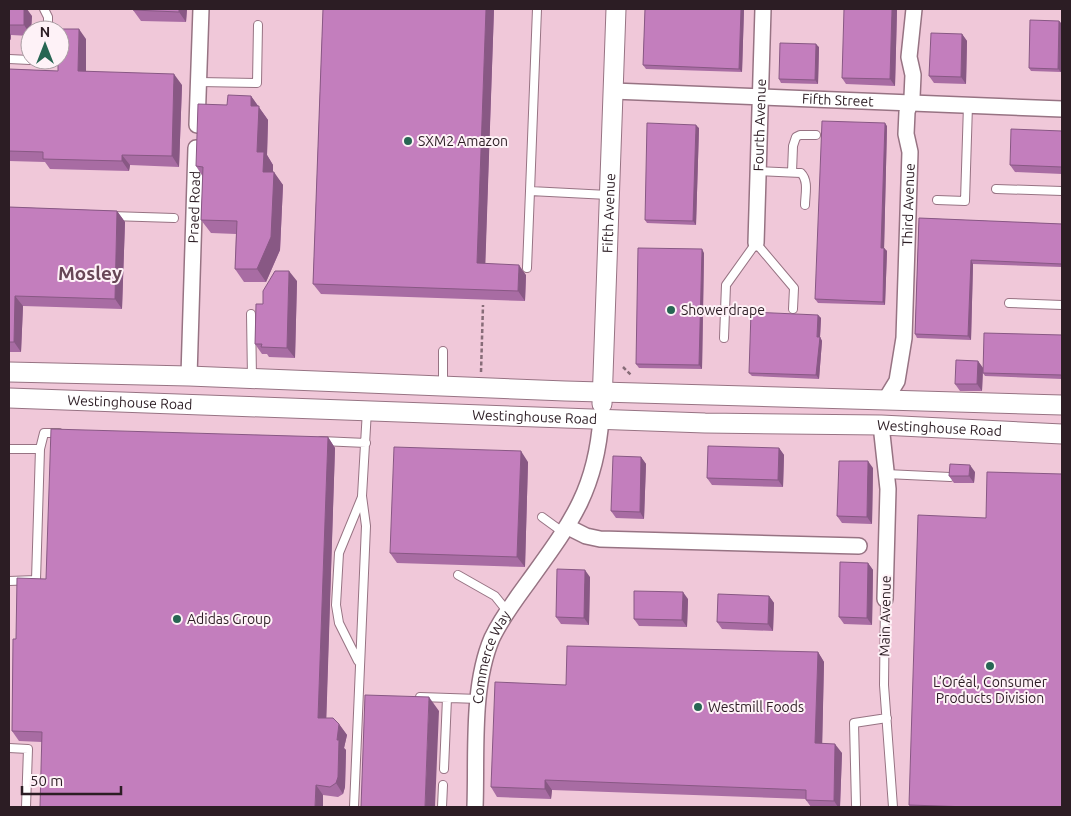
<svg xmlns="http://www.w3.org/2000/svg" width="1071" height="816" font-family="Ubuntu,sans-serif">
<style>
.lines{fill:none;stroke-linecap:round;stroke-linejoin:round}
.service-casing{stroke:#977383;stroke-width:10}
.minor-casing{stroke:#977383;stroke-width:18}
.tertiary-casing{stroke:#977383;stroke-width:21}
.path{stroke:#876c78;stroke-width:2.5;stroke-dasharray:4 2.5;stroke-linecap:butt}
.service{stroke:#fff;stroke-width:8}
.minor{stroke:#fff;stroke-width:15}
.tertiary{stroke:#fff;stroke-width:19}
.wall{fill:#a86ca3}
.shaded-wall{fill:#885884}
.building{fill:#c37ebd;stroke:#885884}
.poi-dot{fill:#276653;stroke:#fef2f7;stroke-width:2}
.labels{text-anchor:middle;stroke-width:4;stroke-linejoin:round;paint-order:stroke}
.street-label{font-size:14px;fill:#2c1d24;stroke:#fef2f7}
.poi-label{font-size:14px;fill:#2c1d24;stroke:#fef2f7;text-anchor:start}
.district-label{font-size:19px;font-weight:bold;fill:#684756;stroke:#fef2f7}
</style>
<rect width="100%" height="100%" fill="#f0c8d9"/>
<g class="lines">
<defs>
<path id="service" d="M44,9L48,17V30
M9,59L30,60
M199,82L257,83L258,25
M759,171L801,173C809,181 805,195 805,205
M792,172L793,146L796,137L800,135H816
M996,189L1062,191
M530,191L537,9
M937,200L965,201L968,105
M111,216L174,218
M527,268L530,191L608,195
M1009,303L1062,305
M251,314L252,378
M724,338L726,285L756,243L794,288L793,309
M443,385V351
M321,441L366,443
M9,449H40L44,433H59
M886,474L950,477
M542,517L564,533
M458,575L495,596L507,611
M9,581L36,580L40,449
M885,599L884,685L893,807
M358,661L339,623L336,605L339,553L362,497
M420,697L479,699
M9,748L28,749L26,807
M444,769L447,698
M856,805L854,723L887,718
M354,807L366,526L362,496L367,410
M442,807L443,785"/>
<g id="minor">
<path id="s1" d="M613,91L1062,109"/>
<path d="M197,125L201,9"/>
<path id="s2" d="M756,243L763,9"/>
<path id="s3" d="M189,376L196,148"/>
<path id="s4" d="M886,399L897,381L904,338L910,152L906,134L907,112L912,97L913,75L909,57L914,9"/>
<path d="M881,425L888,489L885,599"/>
<path d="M568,527L586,536L600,539L859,546"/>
<path id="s5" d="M475,807C477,755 471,687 492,638C502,617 516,599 529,581C570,524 596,491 601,418"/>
</g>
<g id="tertiary">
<path d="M9,372L189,376L565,391L1062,405"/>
<path id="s6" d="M9,398L705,423L881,425L1062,434"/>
<path id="s7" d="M602,404L616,9"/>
</g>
</defs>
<use href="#service" class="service-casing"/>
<use href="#minor" class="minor-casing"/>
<use href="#tertiary" class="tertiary-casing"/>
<path class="path" d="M623,367L632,376
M481,372L483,305"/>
<use href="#service" class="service"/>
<use href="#minor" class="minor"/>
<use href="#tertiary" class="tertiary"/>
</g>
<path class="wall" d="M9,9L32,16L31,30H30V36L11,35V40L9,39Z
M187,9L186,22L141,21L133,10Z
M323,9H494L485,264L526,275L525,301L321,294L313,284Z
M645,9H744L742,72L646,69L643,65Z
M897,10L895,86L846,84L842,78Z
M1059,21L1062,24L1061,72L1031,71L1029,68Z
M962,34L967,41L966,84L934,83L929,76Z
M86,39V71L182,85L179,167L130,165L129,171L50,169L45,162L9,161V69L58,71Z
M819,47L818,84L781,83L779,79Z
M251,96L268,120L267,155L273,165V172L283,185L280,250L266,282H244L235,269L236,234L211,233L201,220L203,177L196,166L227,105Z
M887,126L884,248L887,251L885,305L818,303L815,299Z
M699,128L696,225L647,223L645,220Z
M1062,131V174L1015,172L1010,165Z
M9,207L117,211L125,222L122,309L23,306L21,352H9Z
M919,218L1062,224V267L973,264L971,340L917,338L915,334Z
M704,253L702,369L639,368L636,364Z
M297,281L295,358L269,357L267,354H262L255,344L263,304Z
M818,315L821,318L820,337L822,341L819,379L752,376L749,373Z
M1062,335V379L985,376L983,373Z
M978,361L983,368L982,391H960L955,384Z
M328,437L335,448L326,718L339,724L347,735L344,748L346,750L345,787L343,794L338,797L323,795L42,742L19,741L12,731L16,639Z
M779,448L784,455L783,487L712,485L707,478Z
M641,457L646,464L644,519L616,518L611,511Z
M528,462L525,567L397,563L390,553Z
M873,468L872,524L842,523L837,516Z
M975,472L974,483H954L949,476Z
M986,518L1062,807H910L909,805Z
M868,563L873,570L872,625L844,624L839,617Z
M590,577L589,625L561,624L556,617Z
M769,596L774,603L773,631L722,629L717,622Z
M688,599L687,627L639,626L634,619Z
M818,652L824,662L822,743L842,753L840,807H811L806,800V799L552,790L551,799L497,797L491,787L566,685Z"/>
<path class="shaded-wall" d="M24,9H27L32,16L31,30H30V34L24,25Z
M179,9H187L186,22L179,12Z
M486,9H494L485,274L477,263Z
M741,9H744L742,72L739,69Z
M892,9H897V10L895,86L890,79Z
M1059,21L1062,24L1061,72L1058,69Z
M79,29L86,39V82L78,71Z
M9,31L11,35V40L9,36Z
M962,34L967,41L966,84L961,77Z
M816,44L819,47L818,84L815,80Z
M174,74L182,85L179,167L172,156Z
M251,96L268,120L267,155L273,165V185L263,172L257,152L251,106Z
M885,123L887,126L884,251L881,248Z
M696,125L699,128L696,225L693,221Z
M122,155L130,165L129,171L122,161Z
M274,172L283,185L280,250L266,282L257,269Z
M117,211L125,222L122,309L115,299Z
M884,248L887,251L885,305L883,302Z
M702,249L704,253L702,369L699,365Z
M971,260L973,264L971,340L968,336Z
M519,265L526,275L525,301L518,291Z
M289,271L297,281L295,358L287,348Z
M15,296L23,306L21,352L14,342Z
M818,315L821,318L820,337L822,341L819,379L816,375Z
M978,361L983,368L982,391L977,384Z
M328,437L335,448L326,729L318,718Z
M779,448L784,455L783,487L778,480Z
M521,451L528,462L525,567L517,557Z
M641,457L646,464L644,519L640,512Z
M868,461L873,468L872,524L867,517Z
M970,465L975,472L974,483L969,476Z
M868,563L873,570L872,625L867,618Z
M585,570L590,577L589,625L584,618Z
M683,592L688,599L687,627L682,620Z
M769,596L774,603L773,631L768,624Z
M818,652L824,662L822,753L815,743Z
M429,697L439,711L435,807H425Z
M339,724L347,735L344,748L346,750L345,787L343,794L336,783L337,740Z
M835,744L842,753L840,807H838L834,801Z
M545,780L552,790L551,799L545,789Z
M316,785L323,795V807H315Z"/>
<path class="building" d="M9,9H24V25H9Z
M133,9H179V12L133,10Z
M323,9H486L477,263L519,265L518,291L313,284Z
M645,9H741L739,69L643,65Z
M844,9H892L890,79L842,78Z
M1030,20L1059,21L1058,69L1029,68Z
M59,29H79L78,71L174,74L172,156L122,155V161L43,159V152L9,151V69L58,71V60H60V30H59Z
M931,33L962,34L961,77L929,76Z
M780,43L816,44L815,80L779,79Z
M228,95L251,96V106H259L257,152H264L263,172H274L271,237L257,269H235L237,221L201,220L203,167L196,166L198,104L227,105Z
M822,121L885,123L881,248H884L883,302L815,299Z
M647,123L696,125L693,221L645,220Z
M1011,129L1062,131V167L1010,165Z
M9,207L117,211L115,299L15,296L14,342H9Z
M919,218L1062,224V264L971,260L968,336L915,334Z
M638,248L702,249L699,365L636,364Z
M275,271H289L287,348L261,347L262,344H255L256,304H263V291Z
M751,312L818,315L817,337H820L816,375L749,373Z
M984,333L1062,335V375L983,373Z
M956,360L978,361L977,384H955Z
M51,429L328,437L318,718H333L339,724L337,740H339L338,777L336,783L330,787L316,785L315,807H40L42,732L12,731L13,639H16L17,578L46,579Z
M708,446L779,448L778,480L707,478Z
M394,447L521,451L517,557L390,553Z
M613,456L641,457L640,512L611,511Z
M839,461H868L867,517L837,516Z
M950,464L970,465L969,476H949Z
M987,472L1062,474V807H970L909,805L918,515L986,518Z
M840,562L868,563L867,618L839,617Z
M557,569L585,570L584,618L556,617Z
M634,591L683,592L682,620L634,619Z
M718,594L769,596L768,624L717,622Z
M567,646L818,652L815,743L835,744L834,801L806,800V790L545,780V789L491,787L495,682L566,685Z
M365,695L429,697L425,807H361Z"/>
<g class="poi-dot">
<circle cx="408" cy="141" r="5"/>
<circle cx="671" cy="310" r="5"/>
<circle cx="177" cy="619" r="5"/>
<circle cx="990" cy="666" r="5"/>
<circle cx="698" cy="707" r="5"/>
</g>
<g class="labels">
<g class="street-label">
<text dy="5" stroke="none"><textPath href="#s1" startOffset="225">Fifth Street</textPath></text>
<text dy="5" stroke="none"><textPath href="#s2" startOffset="118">Fourth Avenue</textPath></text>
<text dy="5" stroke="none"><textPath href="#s4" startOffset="198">Third Avenue</textPath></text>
<text dy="5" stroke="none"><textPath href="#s3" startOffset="169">Praed Road</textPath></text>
<text dy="5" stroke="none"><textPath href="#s7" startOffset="191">Fifth Avenue</textPath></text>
<text dy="5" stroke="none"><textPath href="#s6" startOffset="121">Westinghouse Road</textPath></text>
<text dy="5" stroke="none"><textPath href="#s6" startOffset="526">Westinghouse Road</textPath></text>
<text dy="5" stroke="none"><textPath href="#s6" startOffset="931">Westinghouse Road</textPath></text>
<text transform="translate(885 616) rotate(-89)" y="5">Main Avenue</text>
<text dy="5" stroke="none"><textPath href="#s5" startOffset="152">Commerce Way</textPath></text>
</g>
<g class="poi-label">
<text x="418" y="146">SXM2 Amazon</text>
<text x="681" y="315">Showerdrape</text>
<text x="187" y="624">Adidas Group</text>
<text x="990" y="687" text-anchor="middle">L’Oréal, Consumer<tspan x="990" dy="16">Products Division</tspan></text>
<text x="708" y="712">Westmill Foods</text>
</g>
<g class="district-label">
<text x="90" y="280">Mosley</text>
</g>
</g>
<rect width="1071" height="816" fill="none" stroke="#2c1d24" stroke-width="20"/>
<g transform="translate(45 45)"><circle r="24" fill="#fef2f7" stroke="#aa9da3"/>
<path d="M0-4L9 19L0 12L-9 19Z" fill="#276653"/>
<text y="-8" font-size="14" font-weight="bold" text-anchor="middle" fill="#2c1d24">N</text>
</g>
<path d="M22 786v8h99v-8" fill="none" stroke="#2c1d24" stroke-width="2.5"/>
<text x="30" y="786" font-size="15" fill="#2c1d24" stroke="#fef2f7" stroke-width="4" paint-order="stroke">50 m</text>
</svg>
